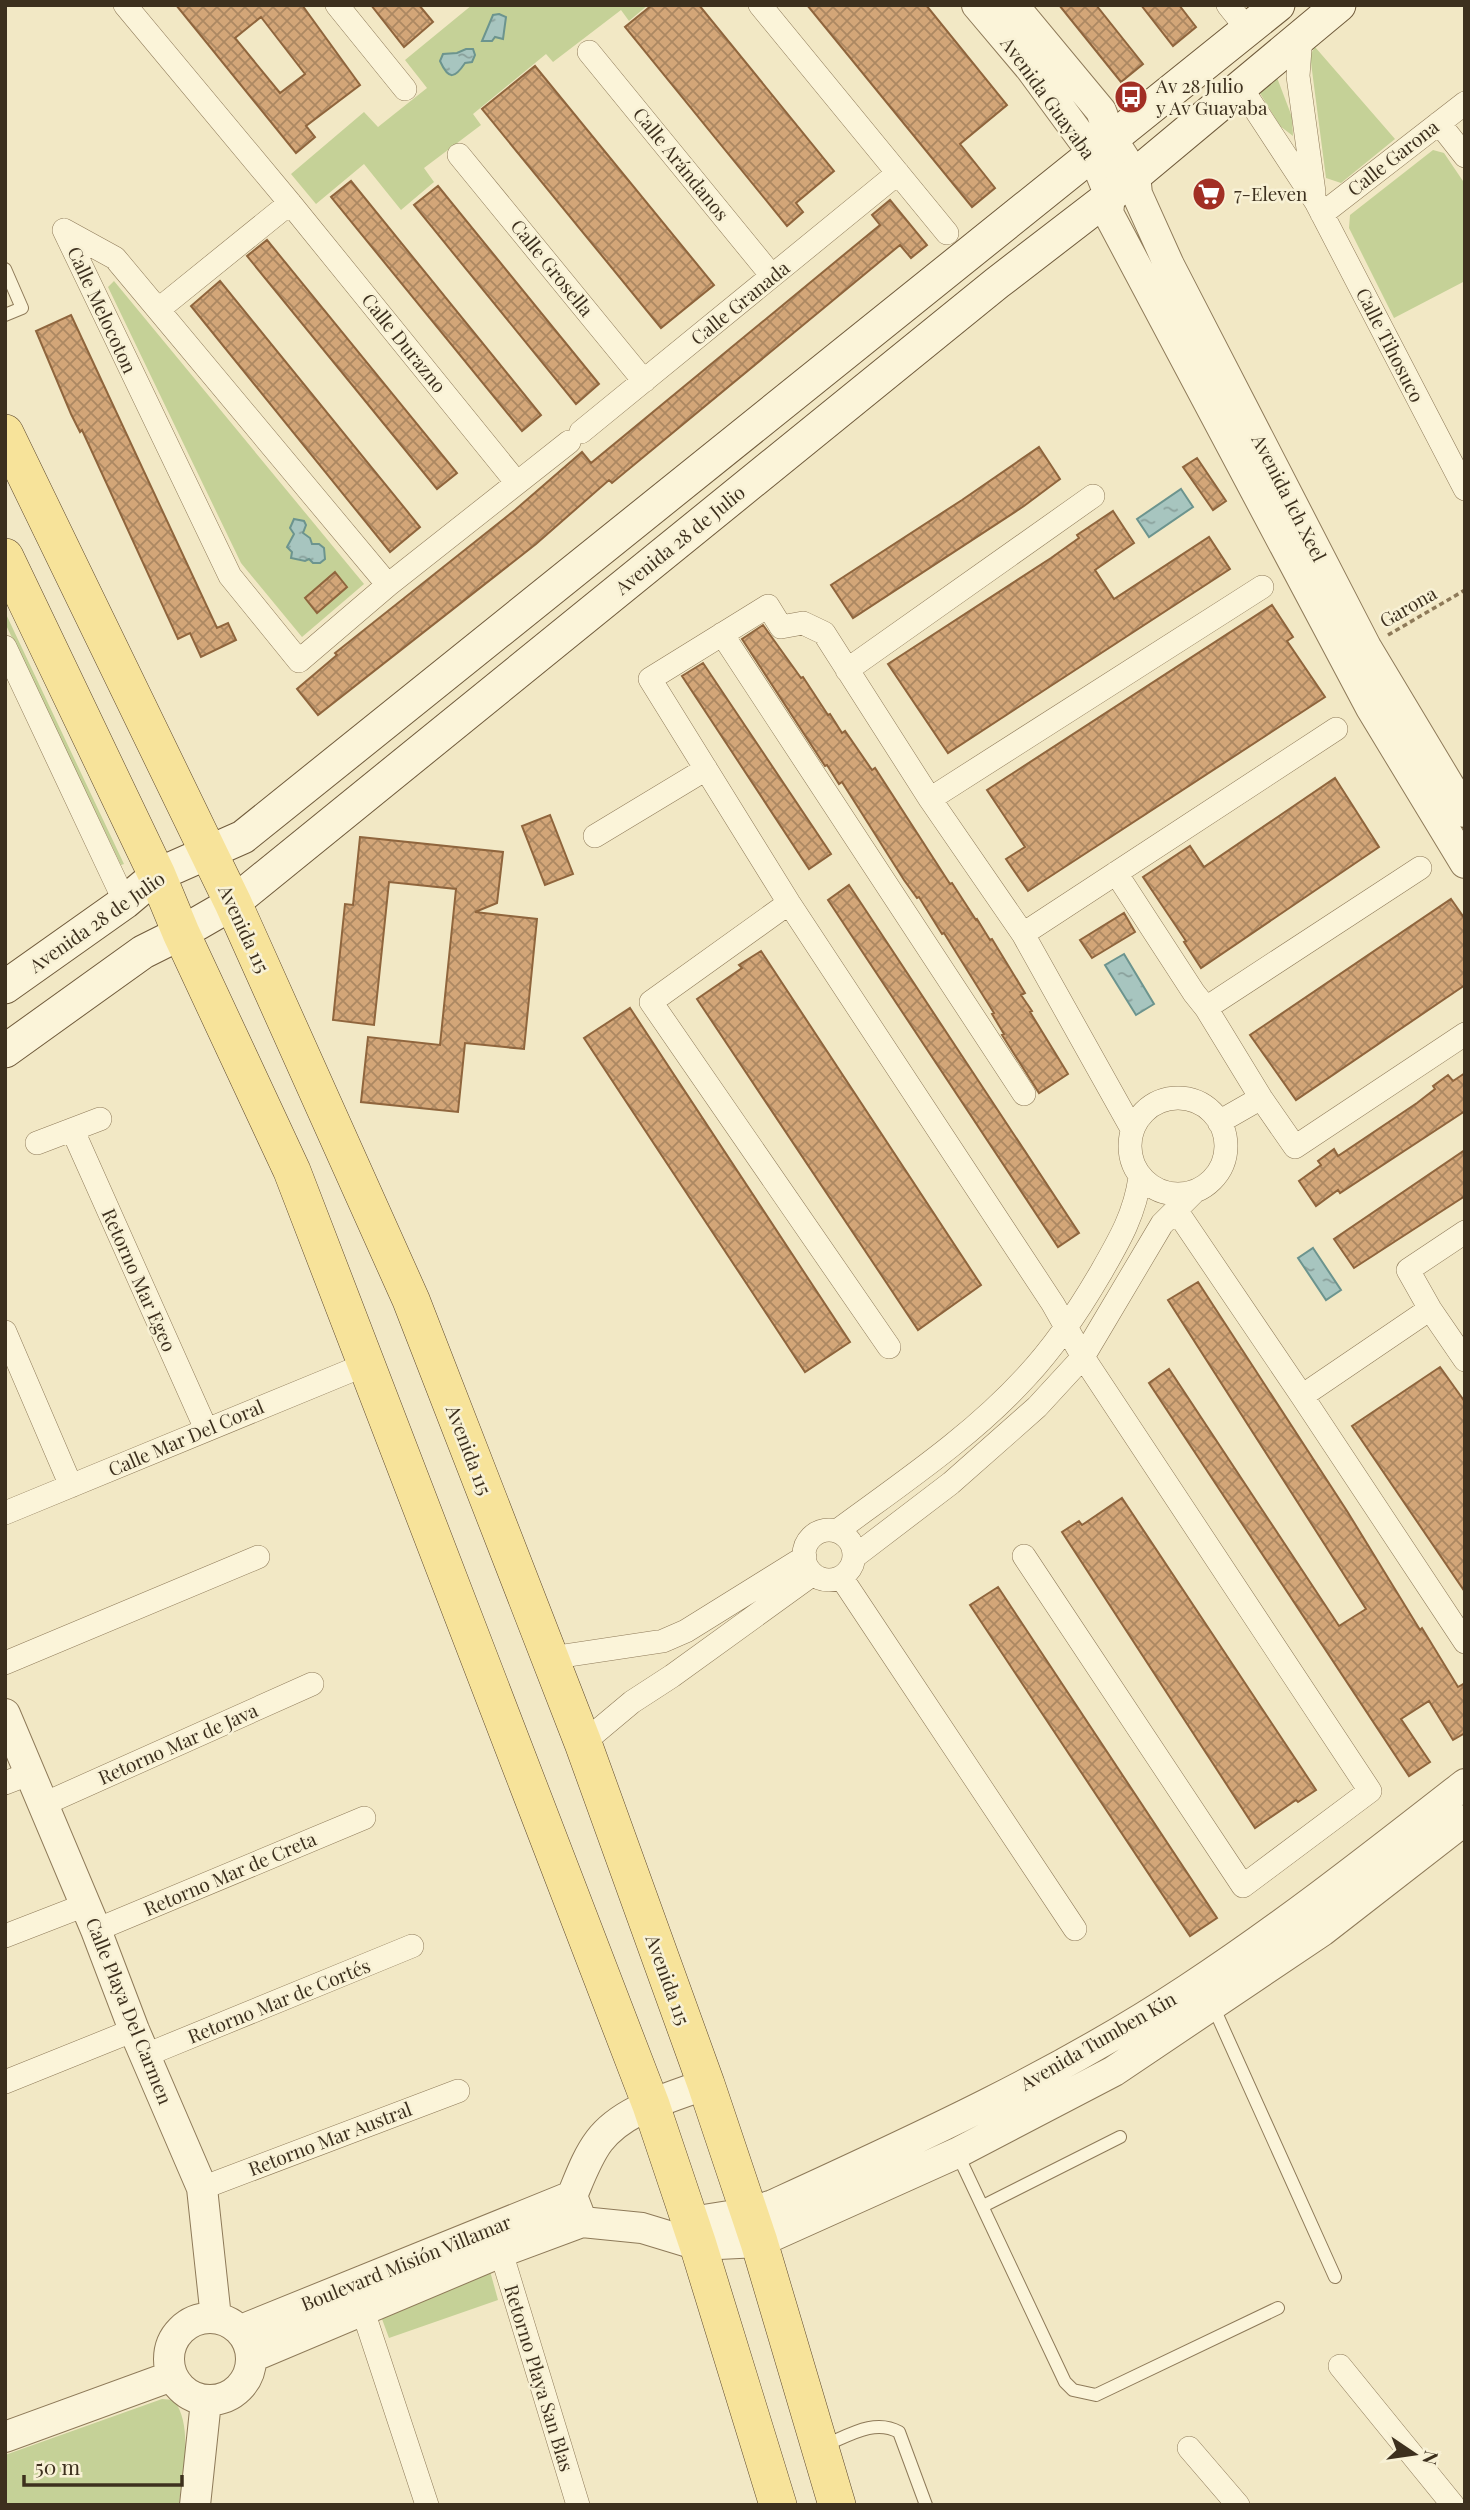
<svg xmlns="http://www.w3.org/2000/svg" width="1470" height="2510" font-family="'Playfair Display',serif">
<style>
.green{fill:#c5d197}
.water{fill:url(#water-ripples);stroke:#6c948e;stroke-width:2}
.building{fill:url(#building-cross-hatch);stroke:#8f653d;stroke-width:2;fill-rule:evenodd}
.lines{fill:none;stroke-linecap:round;stroke-linejoin:round}
.service-casing{stroke:#8e7a59;stroke-width:14}
.minor-casing{stroke:#8e7a59;stroke-width:24}
.tertiary-casing{stroke:#8e7a59;stroke-width:32}
.secondary-casing{stroke:#705b3c;stroke-width:35}
.primary-casing{stroke:#5c472d;stroke-width:38}
.path{stroke:#8e7a59;stroke-width:3.5;stroke-dasharray:5 3.5;stroke-linecap:butt}
.service{stroke:#fbf4d9;stroke-width:12}
.minor{stroke:#fbf4d9;stroke-width:23}
.tertiary{stroke:#fbf4d9;stroke-width:30}
.secondary{stroke:#fbf4d9;stroke-width:33}
.primary{stroke:#f7e39a;stroke-width:37}
.labels{text-anchor:middle;stroke-width:5;stroke-linejoin:round;paint-order:stroke}
.poi-label{font-size:19px;fill:#3d301e;stroke:#f8f1d5;text-anchor:start}
.street-label{font-size:19px;fill:#3d301e;stroke:#f8f1d5}
</style>
<defs>
<pattern id="water-ripples" width="26" height="14" patternUnits="userSpaceOnUse" patternTransform="scale(1.75)"><rect width="26" height="14" fill="#a7c5bf"/><path d="M2 4q2-2 4 0t4 0M15 11q2-2 4 0t4 0" fill="none" stroke="#89a09b"/></pattern>
<pattern id="building-cross-hatch" width="8" height="8" patternUnits="userSpaceOnUse" patternTransform="scale(1.75)"><rect width="8" height="8" fill="#d3a678"/><path d="M0 0l8 8M0 8l8-8" fill="none" stroke="#ac8862"/></pattern>
</defs>
<rect width="100%" height="100%" fill="#f2e8c5"/>
<path class="green" d="M472,5H648L629,21L621,10L553,62L546,54L473,114L481,125L424,168L434,182L401,210L364,164L316,204L291,174L364,112L378,127L427,88L405,60Z
M1315,47L1395,139L1341,183L1326,178L1310,55Z
M1276,75L1292,117L1293,136L1280,126L1258,90Z
M1433,150L1444,153L1465,184V281L1394,318L1349,228L1350,215Z
M114,281L364,584L302,637L241,563L108,287Z
M5,612L124,864L121,865L5,623Z
M490,2271L498,2300L389,2338L382,2319L386,2311Z
M162,2399L174,2400C194,2428 182,2472 179,2505H5V2455Z"/>
<path class="water" d="M499,14L506,17L503,39L495,37L492,41H482L493,15Z
M466,49H473L475,55L472,62L465,63C455,78 449,81 440,61L443,54L457,53Z
M1181,489L1193,507L1149,537L1137,519Z
M294,519L304,521L306,525L303,533L310,538L312,544H319L324,548L325,559L320,563H313L309,559L305,561L291,558L292,552L287,547L294,534L290,528Z
M1124,954L1154,1004L1136,1015L1105,965Z
M1313,1248L1341,1290L1326,1300L1298,1258Z"/>
<path class="building" d="M176,5H302L360,85L306,126L315,137L296,153ZM261,17L305,74L280,93L235,38Z
M371,5H419L433,22L404,47Z
M652,5H699L834,171L796,203L803,212L787,226L625,27Z
M807,5H926L1007,105L960,144L995,188L972,207Z
M1059,5H1096L1143,64L1121,82Z
M1141,5H1179L1196,27L1173,46Z
M535,66L714,285L661,328L482,109Z
M351,181L541,415L522,431L331,197Z
M438,186L599,384L576,404L414,205Z
M890,200L927,245L911,258L900,245L612,483L609,480L536,544L318,715L297,689L337,655L335,653L515,510L582,452L591,463L880,225L872,215Z
M267,240L457,473L437,489L247,256Z
M220,281L420,527L390,552L191,306Z
M71,315L217,628L228,623L236,640L201,657L190,633L178,639L82,430L80,432L71,414L36,331Z
M1039,447L1060,479L1024,506L853,618L831,585L962,500Z
M1197,458L1226,501L1213,510L1183,467Z
M1113,511L1134,543L1095,570L1114,599L1209,537L1230,569L948,753L888,664L1051,558L1079,538L1077,535Z
M335,572L347,587L317,613L305,598Z
M1272,605L1293,637L1287,641L1325,697L1028,891L1006,859L1025,847L987,790Z
M763,625L801,678L803,677L828,715L830,714L842,733L845,731L872,770L875,768L950,884L952,883L976,920L977,919L990,940L992,939L1025,993L1021,995L1032,1011L1030,1012L1068,1074L1039,1093L1002,1035L1004,1034L992,1014L994,1013L944,933L942,934L919,897L917,898L904,880L842,782L839,784L827,765L825,766L742,639Z
M703,663L831,854L809,869L682,676Z
M1335,778L1379,847L1201,968L1184,942L1186,941L1143,877L1190,846L1204,867Z
M550,815L573,874L545,885L522,826Z
M360,837L503,852L497,903L475,912L537,919L524,1049L465,1043L458,1112L361,1102L368,1037L440,1045L456,889L389,882L374,1025L333,1020L345,904L353,905Z
M849,885L1079,1233L1058,1247L828,900Z
M1451,899L1465,919V985L1296,1100L1250,1035Z
M1124,913L1135,932L1092,958L1080,940Z
M761,951L981,1285L918,1330L697,999L742,968L739,965Z
M630,1008L850,1342L805,1372L584,1038Z
M1465,1073V1111L1340,1193L1338,1190L1316,1206L1299,1181L1321,1165L1318,1161L1334,1149L1338,1156L1417,1103L1435,1089L1433,1086L1448,1075L1453,1081Z
M1465,1150V1196L1354,1268L1334,1239Z
M1198,1282L1347,1511L1420,1630L1422,1628L1458,1687L1465,1683V1733L1453,1740L1429,1701L1401,1719L1430,1762L1409,1776L1149,1383L1169,1369L1339,1626L1366,1609L1168,1300Z
M1440,1367L1465,1402V1592L1352,1426Z
M1122,1498L1316,1790L1298,1802L1296,1800L1255,1828L1062,1532L1079,1521L1082,1525Z
M998,1587L1217,1918L1190,1936L970,1605Z"/>
<g class="lines">
<defs>
<path id="service" d="M5,269L22,308L5,315
M1213,2006L1335,2277
M957,2153L1065,2382L1073,2390L1096,2395L1278,2308
M983,2206L1120,2137
M823,2446C848,2436 874,2418 899,2432L926,2505"/>
<path id="minor" d="M125,5L290,203L517,483
M337,5L405,89
M760,5L947,233
M1228,5L1248,30
M1301,36L1298,76L1314,192
M589,52L772,276
M1240,86L1316,202L1465,489
M1439,123L1465,156
M459,155L644,381
M1322,214L1465,103
M64,230L230,576L299,661L388,585L569,442
M64,230L115,258L388,585
M159,309L290,203
M581,432L898,173
M722,634L1024,1094
M5,647L125,902
M847,670L1093,496
M930,799L1262,587
M595,836L706,769
M1116,873L1194,993L1206,1008L1261,1098L1295,1147L1465,1034
M789,903L651,1002L889,1347
M1023,934L1336,729
M1206,1008L1420,868
M1130 1146a48 48 0 1 1 96 0a48 48 0 1 1-96 0Z
M1219,1122L1261,1098
M73,1131L206,1429
M37,1143L100,1119
M1176,1210L1302,1396L1465,1642
M1465,1232L1408,1270L1430,1309L1465,1360
M5,1332L71,1486
M1302,1396L1430,1309
M5,1513L367,1364
M804 1555a25 25 0 1 1 50 0a25 25 0 1 1-50 0Z
M837,1531C902,1483 971,1437 1026,1377C1055,1346 1079,1310 1100,1274C1119,1241 1135,1214 1140,1177
M1024,1556L1243,1886L1370,1791L1083,1357L1053,1304L789,903L650,679L768,606L781,627L803,623L824,633L930,799L1023,934L1132,1129
M854,1557L951,1483L1037,1407L1083,1357L1162,1224L1194,1192
M841,1577L1075,1929
M550,1658L663,1641L686,1631L805,1557
M5,1663L258,1557
M583,1743L632,1702L672,1676L813,1574
M5,1783L31,1773
M44,1804L312,1684
M96,1930L364,1818
M5,1936L85,1905
M146,2055L412,1946
M5,2082L134,2030
M202,2188L458,2091
M501,2252L578,2505
M363,2311L427,2505
M1340,2366L1453,2505
M1189,2448L1238,2505"/>
<path id="tertiary" d="M977,5L1031,69L1092,152L1110,196L1108,213L1371,708L1465,863
M1013,5L1101,111L1111,138L1135,175L1137,194L1169,265L1366,647L1465,812
M5,1714L96,1930L134,2030L202,2188L216,2318
M706,2084C670,2098 623,2109 599,2141C587,2157 580,2177 572,2196L582,2222L642,2228L698,2245L759,2242L957,2153L1114,2071L1322,1931L1465,1820
M691,2222L748,2213L773,2205C915,2140 1058,2075 1188,1989C1284,1926 1374,1855 1465,1784
M169 2359a41 41 0 1 1 82 0a41 41 0 1 1-82 0Z
M241,2330L572,2196
M252,2357L501,2252L582,2222
M5,2437L172,2376
M195,2505L206,2401"/>
<path id="secondary" d="M5,987L125,902L157,875L243,837L1278,5
M5,1051L143,952L181,933L233,903L997,283L1110,196L1339,5"/>
<path id="primary" d="M5,433L233,903L411,1300L583,1743L706,2084L759,2242L837,2505
M5,557L157,875L181,933L292,1171L651,2105L698,2245L778,2505"/>
</defs>
<use href="#service" class="service-casing"/>
<use href="#minor" class="minor-casing"/>
<use href="#tertiary" class="tertiary-casing"/>
<use href="#secondary" class="secondary-casing"/>
<use href="#primary" class="primary-casing"/>
<path class="path" d="M1388,635L1465,590"/>
<use href="#service" class="service"/>
<use href="#minor" class="minor"/>
<use href="#tertiary" class="tertiary"/>
<use href="#secondary" class="secondary"/>
<use href="#primary" class="primary"/>
</g>
<defs>
<symbol id="bus-disc" viewBox="-11 -11 22 22"><circle r="9.5" fill="#a22f24" stroke="#f8f1d5"/><path d="M-5-6H5V4H4V6H2V4H-2V6H-4V4H-5ZM-3.5-4V0h7V-4ZM-3.5 1.2v1.5H-2V1.2ZM2 1.2v1.5H3.5V1.2Z" fill="#fff"/></symbol>
<symbol id="supermarket-disc" viewBox="-11 -11 22 22"><circle r="9.5" fill="#a22f24" stroke="#f8f1d5"/><path d="M-6-5.5h2.5l.6 2H6L4.5 2H-2.5L-4.4-4H-6ZM-1.5 3.2a1.3 1.3 0 1 0 .1 0ZM3 3.2a1.3 1.3 0 1 0 .1 0Z" fill="#fff"/></symbol>
</defs>
<g fill-rule="evenodd">
<use href="#bus-disc" x="1112" y="78" width="38" height="38"/>
<use href="#supermarket-disc" x="1190" y="175" width="38" height="38"/>
</g>
<g class="labels">
<g class="poi-label">
<text x="1156" y="93">Av 28 Julio<tspan x="1156" dy="22">y Av Guayaba</tspan></text>
<text x="1234" y="201">7-Eleven</text>
</g>
<g class="street-label">
<text transform="translate(1048 98) rotate(54)" y="7">Avenida Guayaba</text>
<text transform="translate(1393 158) rotate(-38)" y="7">Calle Garona</text>
<text transform="translate(681 164) rotate(51)" y="7">Calle Arándanos</text>
<text transform="translate(552 268) rotate(51)" y="7">Calle Grosella</text>
<text transform="translate(740 303) rotate(-39)" y="7">Calle Granada</text>
<text transform="translate(102 310) rotate(65)" y="7">Calle Melocoton</text>
<text transform="translate(404 343) rotate(51)" y="7">Calle Durazno</text>
<text transform="translate(1390 345) rotate(63)" y="7">Calle Tihosuco</text>
<text transform="translate(1289 498) rotate(63)" y="7">Avenida Ich Xeel</text>
<text transform="translate(680 540) rotate(-39)" y="7">Avenida 28 de Julio</text>
<text transform="translate(1408 607) rotate(-30)" y="7">Garona</text>
<text transform="translate(97 922) rotate(-35)" y="7">Avenida 28 de Julio</text>
<text transform="translate(244 929) rotate(65)" y="7">Avenida 115</text>
<text transform="translate(139 1280) rotate(66)" y="7">Retorno Mar Egeo</text>
<text transform="translate(186 1438) rotate(-23)" y="7">Calle Mar Del Coral</text>
<text transform="translate(469 1450) rotate(69)" y="7">Avenida 115</text>
<text transform="translate(178 1744) rotate(-24)" y="7">Retorno Mar de Java</text>
<text transform="translate(230 1874) rotate(-23)" y="7">Retorno Mar de Creta</text>
<text transform="translate(668 1980) rotate(70)" y="7">Avenida 115</text>
<text transform="translate(279 2001) rotate(-22)" y="7">Retorno Mar de Cortés</text>
<text transform="translate(129 2011) rotate(68)" y="7">Calle Playa Del Carmen</text>
<text transform="translate(1098 2041) rotate(-30)" y="7">Avenida Tumben Kin</text>
<text transform="translate(330 2139) rotate(-21)" y="7">Retorno Mar Austral</text>
<text transform="translate(406 2263) rotate(-22)" y="7">Boulevard Misión Villamar</text>
<text transform="translate(539 2378) rotate(73)" y="7">Retorno Playa San Blas</text>
</g>
</g>
<rect width="1470" height="2510" fill="none" stroke="#3d301e" stroke-width="14"/>
<g transform="translate(1414 2454) rotate(103)" stroke="#f8f1d5" stroke-width="5" paint-order="stroke">
<path d="M0-5L12 26L0 18L-12 26Z" fill="#3d301e"/>
<text y="-10" font-size="19" font-weight="bold" text-anchor="middle" fill="#3d301e">N</text>
</g>
<path d="M24 2475v10h158v-10" fill="none" stroke="#3d301e" stroke-width="3.5"/>
<text x="35" y="2475" font-size="21" fill="#3d301e" stroke="#f8f1d5" stroke-width="5" paint-order="stroke">50 m</text>
</svg>
